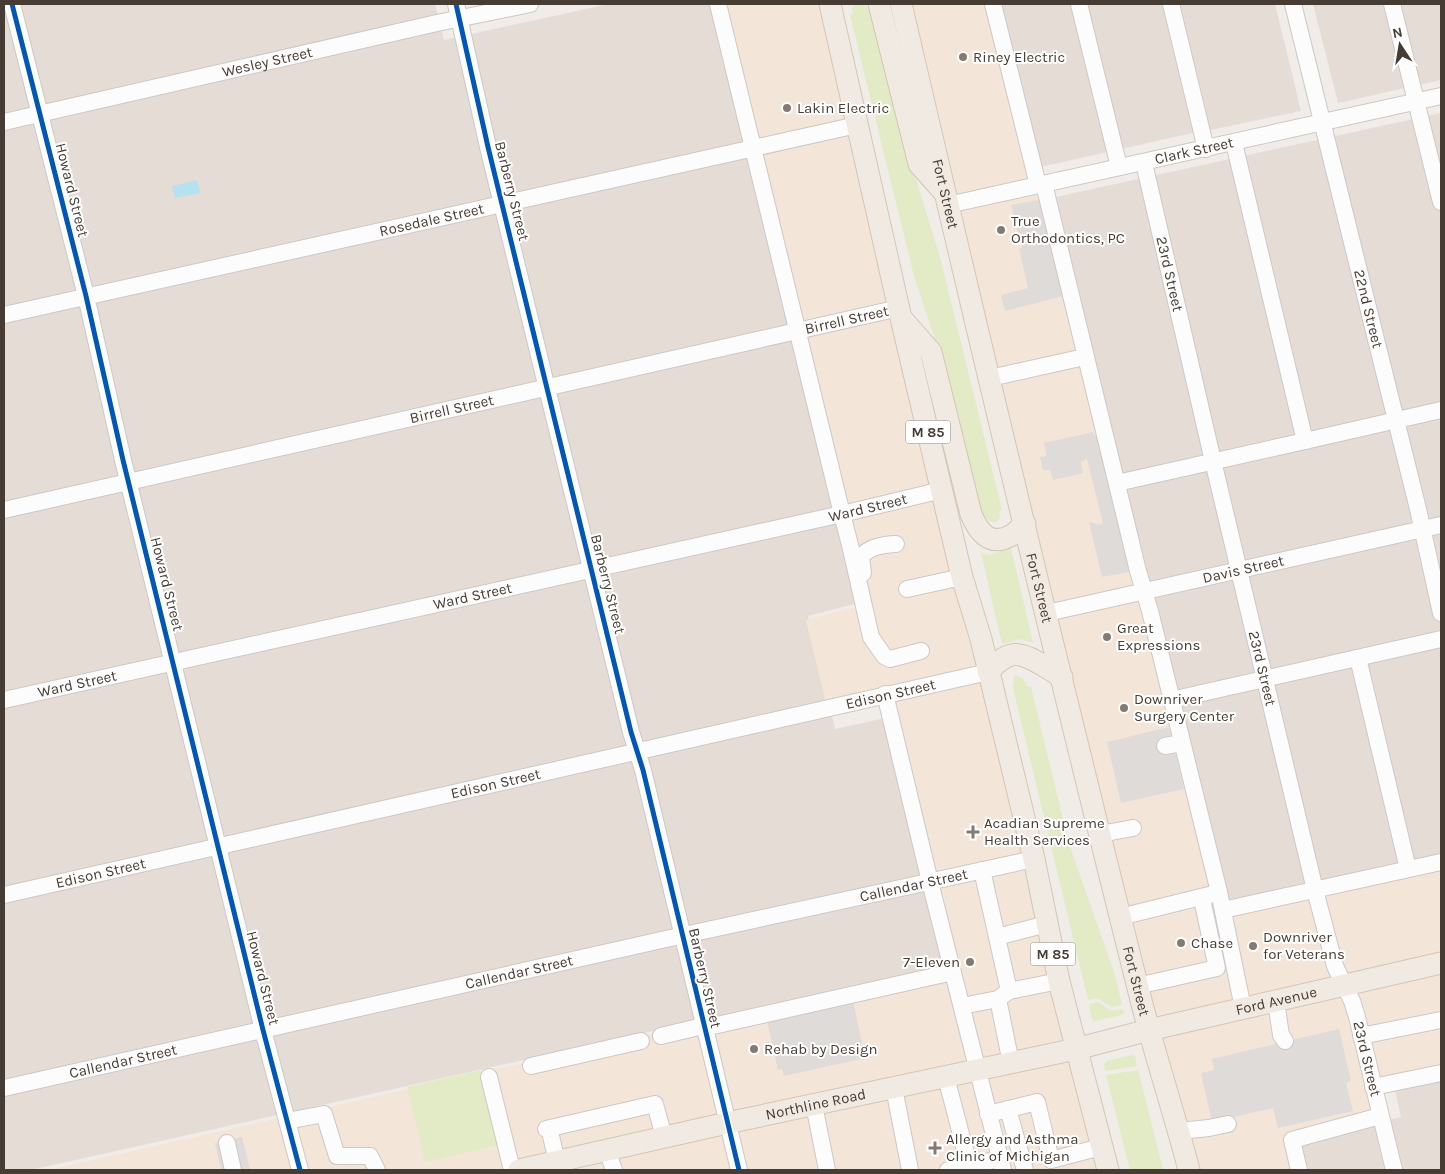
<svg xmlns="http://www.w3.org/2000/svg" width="1445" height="1174" font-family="Karla,sans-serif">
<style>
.residential{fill:#e5ddd5}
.commercial{fill:#f4e5d9}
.green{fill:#e2ebc6}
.parking{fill:#dfdbd8}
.water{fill:#b5e1f1}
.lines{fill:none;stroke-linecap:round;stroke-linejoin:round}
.minor-casing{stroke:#ccc8c4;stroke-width:18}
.major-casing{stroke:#d3c6b4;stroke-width:23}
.minor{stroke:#fdfcfc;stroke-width:16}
.major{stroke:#f1eae2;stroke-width:21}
.cycleway-casing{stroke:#fff;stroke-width:8}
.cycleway{stroke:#0057b8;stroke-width:5}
.poi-dot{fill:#827a73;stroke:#fff;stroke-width:2}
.labels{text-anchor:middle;stroke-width:4;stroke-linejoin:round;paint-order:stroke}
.shield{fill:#fff;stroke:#7e7671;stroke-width:1}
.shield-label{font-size:14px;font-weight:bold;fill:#463c34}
.poi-label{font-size:15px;fill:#463c34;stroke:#fff;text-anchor:start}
.street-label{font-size:15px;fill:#463c34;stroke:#fff}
</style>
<rect width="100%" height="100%" fill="#f0ece8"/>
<path class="residential" d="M4,4H435L444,40L609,4H712L858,603L808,616L835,729L885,718L944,966L31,1170H4Z
M996,4H1166L1197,132L1036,168Z
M1176,4H1275L1301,111L1206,131Z
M1313,4H1441V80L1338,103Z
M1441,113V855L1226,903L1056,197Z
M1441,1081V1170H1301L1294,1142L1401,1117L1395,1091Z"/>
<path class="commercial" d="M718,4H830L1108,1170H1003L1002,1168L989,1170H49L702,1023L953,972L885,695L827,708L806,620L857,607Z
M901,4H993L1223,910L1441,862V1075L1374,1091L1380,1116L1292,1140L1299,1170H1187Z"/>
<path class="green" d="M854,4H864L873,16L914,173L940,257L1002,510L999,511L1000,518L996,522C987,523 983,515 979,508L937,346L914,276L850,15L853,14L852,9Z
M1011,548L1033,643L1021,639L1002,644L981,553L990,555Z
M1015,675L1022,678L1028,687H1031L1069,844L1115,975L1122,1005L1112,1007L1097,998L1088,1000L1012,684H1014L1013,679Z
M1098,1002L1111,1011L1123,1009L1124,1013L1122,1015L1094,1021L1092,1019L1089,1004Z
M1132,1055L1135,1056L1137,1066L1105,1071L1104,1064L1107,1061Z
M481,1070L499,1145L425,1162L407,1087Z
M1138,1070L1163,1170H1130L1106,1075Z"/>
<path class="parking" d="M1044,199L1067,295L1005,311L1001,295L1028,288L1019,249L1022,248L1011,205Z
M1093,432L1095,436L1101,435L1134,571L1102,577L1089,522L1100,525L1103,523L1087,459L1082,461L1081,463L1083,473L1053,480L1050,470H1043L1040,457L1046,456V453L1044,443Z
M1169,727L1184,789L1121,803L1107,742Z
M853,1001L865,1058L784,1076L782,1069L778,1070L767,1020Z
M1339,1029L1351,1081L1346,1083L1353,1111L1278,1128L1273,1108L1212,1122L1201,1073L1214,1070L1212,1059Z
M242,1137L250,1170H221L215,1143Z"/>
<path class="water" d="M197,180L200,193L175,198L172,186Z"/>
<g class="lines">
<defs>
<g id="minor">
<path d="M12,4L86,296L123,460L263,1030L300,1170"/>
<path d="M456,4L488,147L631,732L643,770L739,1170"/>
<path d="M718,4L842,514L850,545L871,637L884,656L890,659L921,651"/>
<path d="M993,4L1038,185"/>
<path d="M1079,4L1119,167"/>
<path d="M1171,4L1206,149"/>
<path id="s1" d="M1293,4L1418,509L1441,613"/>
<path d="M1392,4L1441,202"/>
<path id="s2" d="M4,122L437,23L530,4"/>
<path d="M1234,143L1305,441L1441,410"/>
<path id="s3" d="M1144,163L1213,461L1315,890L1335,966L1352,1001L1357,1017L1394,1170"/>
<path d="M1044,184L1138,571L1150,611L1219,892L1243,1008"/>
<path id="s4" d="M948,205L1441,96"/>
<path id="s5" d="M4,315L857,125"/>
<path d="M990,378L1080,358"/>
<path d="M1117,483L1305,441"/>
<path id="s6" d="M4,510L899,308"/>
<path d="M863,573L861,557C869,546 884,545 896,544"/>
<path d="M907,589L962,577"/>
<path id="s7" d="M1047,613L1441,525"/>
<path d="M1358,658L1408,869"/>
<path d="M885,694L930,882L1003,1170"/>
<path id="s8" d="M4,700L842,514L942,490"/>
<path d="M1171,700L1441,639"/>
<path d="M1165,746L1182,743"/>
<path d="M1100,834L1133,828"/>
<path d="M982,870L1009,991L1059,981"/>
<path id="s9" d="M4,895L988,672"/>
<path d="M1223,910L1441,862"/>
<path d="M1120,917L1213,894"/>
<path d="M997,937L1047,924"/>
<path d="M1137,986L1217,968L1203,904L1205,897"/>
<path d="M1009,991L998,999L1011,1063"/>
<path d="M1276,1002L1281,1035L1285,1041"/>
<path d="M962,1006L998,999"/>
<path d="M704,1028L953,972"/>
<path d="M661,1036L703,1026"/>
<path d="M1361,1036L1441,1020"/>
<path d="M531,1066L641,1041"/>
<path d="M489,1077L512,1170"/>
<path d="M946,1077L969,1165"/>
<path d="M1373,1087L1441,1073"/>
<path id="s10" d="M4,1088L666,939L1034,859"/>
<path d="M894,1088L910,1170"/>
<path d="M814,1105L827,1170"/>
<path d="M1008,1109L1025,1170"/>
<path d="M988,1114L1037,1102L1051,1160L1101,1147"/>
<path d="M287,1121L324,1114L337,1156H370L377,1170"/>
<path d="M546,1129L655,1104L664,1137"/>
<path d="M1179,1131L1209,1128L1228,1124"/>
<path d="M551,1136L557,1162"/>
<path d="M227,1143L233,1170"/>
<path d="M607,1150L614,1170"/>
<path d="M948,1170L1000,1159"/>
<path d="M1299,1170L1292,1140L1380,1116"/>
</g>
<g id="major">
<path d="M830,4L901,318L962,577L981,639L1034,859L1059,981L1108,1170"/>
<path d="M879,4L919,164L943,191"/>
<path id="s11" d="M901,4C977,331 1055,658 1137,984C1152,1047 1173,1108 1189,1170"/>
<path d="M903,320L931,352L971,514C978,531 989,547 1010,536C1015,534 1020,528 1025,524"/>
<path d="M988,672C994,666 1002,657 1011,655C1026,651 1049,670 1062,677"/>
<path id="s12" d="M519,1170L727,1123L1076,1049L1149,1030L1441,963"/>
</g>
</defs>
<use href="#minor" class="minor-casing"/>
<use href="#major" class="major-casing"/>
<use href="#minor" class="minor"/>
<use href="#major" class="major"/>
<defs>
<path id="cycleway" d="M12,4L86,296L123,460L263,1030L300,1170
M456,4L488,147L631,732L643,770L739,1170"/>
</defs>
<use href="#cycleway" class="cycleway-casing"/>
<use href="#cycleway" class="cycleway"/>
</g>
<g class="poi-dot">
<circle cx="963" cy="57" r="5"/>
<circle cx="787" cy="108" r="5"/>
<circle cx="1001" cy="230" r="5"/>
<circle cx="1107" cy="637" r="5"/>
<circle cx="1124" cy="708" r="5"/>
<path d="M970.5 824.5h5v5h5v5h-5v5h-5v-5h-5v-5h5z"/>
<circle cx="1181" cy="943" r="5"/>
<circle cx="1253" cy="946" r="5"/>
<circle cx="970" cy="962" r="5"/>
<circle cx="754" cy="1049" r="5"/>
<path d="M932.5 1140.5h5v5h5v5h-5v5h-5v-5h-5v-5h5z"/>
</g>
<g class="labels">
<g class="shield">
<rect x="905.5" y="420.5" width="45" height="23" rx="4"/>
<rect x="1030.5" y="942.5" width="45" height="23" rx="4"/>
</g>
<g class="shield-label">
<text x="928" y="437">M 85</text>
<text x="1053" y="959">M 85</text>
</g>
<g class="poi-label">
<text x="973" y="62">Riney Electric</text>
<text x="797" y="113">Lakin Electric</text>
<text x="1011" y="226">True<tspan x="1011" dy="17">Orthodontics, PC</tspan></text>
<text x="1117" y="633">Great<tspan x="1117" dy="17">Expressions</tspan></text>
<text x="1134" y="704">Downriver<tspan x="1134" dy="17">Surgery Center</tspan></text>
<text x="984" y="828">Acadian Supreme<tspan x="984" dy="17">Health Services</tspan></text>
<text x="1263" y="942">Downriver<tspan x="1263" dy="17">for Veterans</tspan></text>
<text x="1191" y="948">Chase</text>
<text x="960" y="967" text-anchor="end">7-Eleven</text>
<text x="764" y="1054">Rehab by Design</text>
<text x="946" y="1144">Allergy and Asthma<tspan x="946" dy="17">Clinic of Michigan</tspan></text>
</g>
<g class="street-label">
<text dy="5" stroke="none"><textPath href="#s2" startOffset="270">Wesley Street</textPath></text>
<text dy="5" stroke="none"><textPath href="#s4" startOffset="252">Clark Street</textPath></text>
<text transform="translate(72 190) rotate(76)" y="5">Howard Street</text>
<text transform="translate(512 191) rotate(76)" y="5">Barberry Street</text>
<text dy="5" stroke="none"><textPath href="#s11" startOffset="195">Fort Street</textPath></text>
<text dy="5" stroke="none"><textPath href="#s5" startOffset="438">Rosedale Street</textPath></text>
<text dy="5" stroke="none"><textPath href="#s3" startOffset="114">23rd Street</textPath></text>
<text dy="5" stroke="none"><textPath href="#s1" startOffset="314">22nd Street</textPath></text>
<text dy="5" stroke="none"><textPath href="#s6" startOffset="864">Birrell Street</textPath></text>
<text dy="5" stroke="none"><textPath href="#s6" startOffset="459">Birrell Street</textPath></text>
<text dy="5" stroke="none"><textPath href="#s8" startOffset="885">Ward Street</textPath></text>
<text dy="5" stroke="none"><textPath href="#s7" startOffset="201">Davis Street</textPath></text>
<text transform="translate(167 584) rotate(76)" y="5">Howard Street</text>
<text transform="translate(608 584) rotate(76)" y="5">Barberry Street</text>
<text dy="5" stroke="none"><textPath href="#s11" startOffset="600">Fort Street</textPath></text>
<text dy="5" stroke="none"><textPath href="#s8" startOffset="480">Ward Street</textPath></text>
<text dy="5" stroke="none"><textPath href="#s3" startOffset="519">23rd Street</textPath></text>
<text dy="5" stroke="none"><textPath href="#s8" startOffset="75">Ward Street</textPath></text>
<text dy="5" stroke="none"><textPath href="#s9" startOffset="909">Edison Street</textPath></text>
<text dy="5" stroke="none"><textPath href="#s9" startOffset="504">Edison Street</textPath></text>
<text dy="5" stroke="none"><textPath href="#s9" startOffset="99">Edison Street</textPath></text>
<text dy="5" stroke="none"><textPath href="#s10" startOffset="932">Callendar Street</textPath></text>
<text dy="5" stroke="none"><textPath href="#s10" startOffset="528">Callendar Street</textPath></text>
<text transform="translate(263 978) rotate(76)" y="5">Howard Street</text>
<text transform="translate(705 978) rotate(77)" y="5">Barberry Street</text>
<text dy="5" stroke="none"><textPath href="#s11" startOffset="1005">Fort Street</textPath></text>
<text dy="5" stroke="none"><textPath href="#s12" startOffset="776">Ford Avenue</textPath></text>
<text dy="5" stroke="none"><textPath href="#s3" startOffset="924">23rd Street</textPath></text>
<text dy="5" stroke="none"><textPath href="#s10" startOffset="122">Callendar Street</textPath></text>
<text dy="5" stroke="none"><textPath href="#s12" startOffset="304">Northline Road</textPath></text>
</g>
</g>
<rect width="1445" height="1174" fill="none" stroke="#463c34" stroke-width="10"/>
<g transform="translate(1400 45) rotate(348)" stroke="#ffffff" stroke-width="4" paint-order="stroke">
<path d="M0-4L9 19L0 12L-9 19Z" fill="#463c34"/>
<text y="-8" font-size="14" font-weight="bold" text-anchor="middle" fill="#463c34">N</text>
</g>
</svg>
